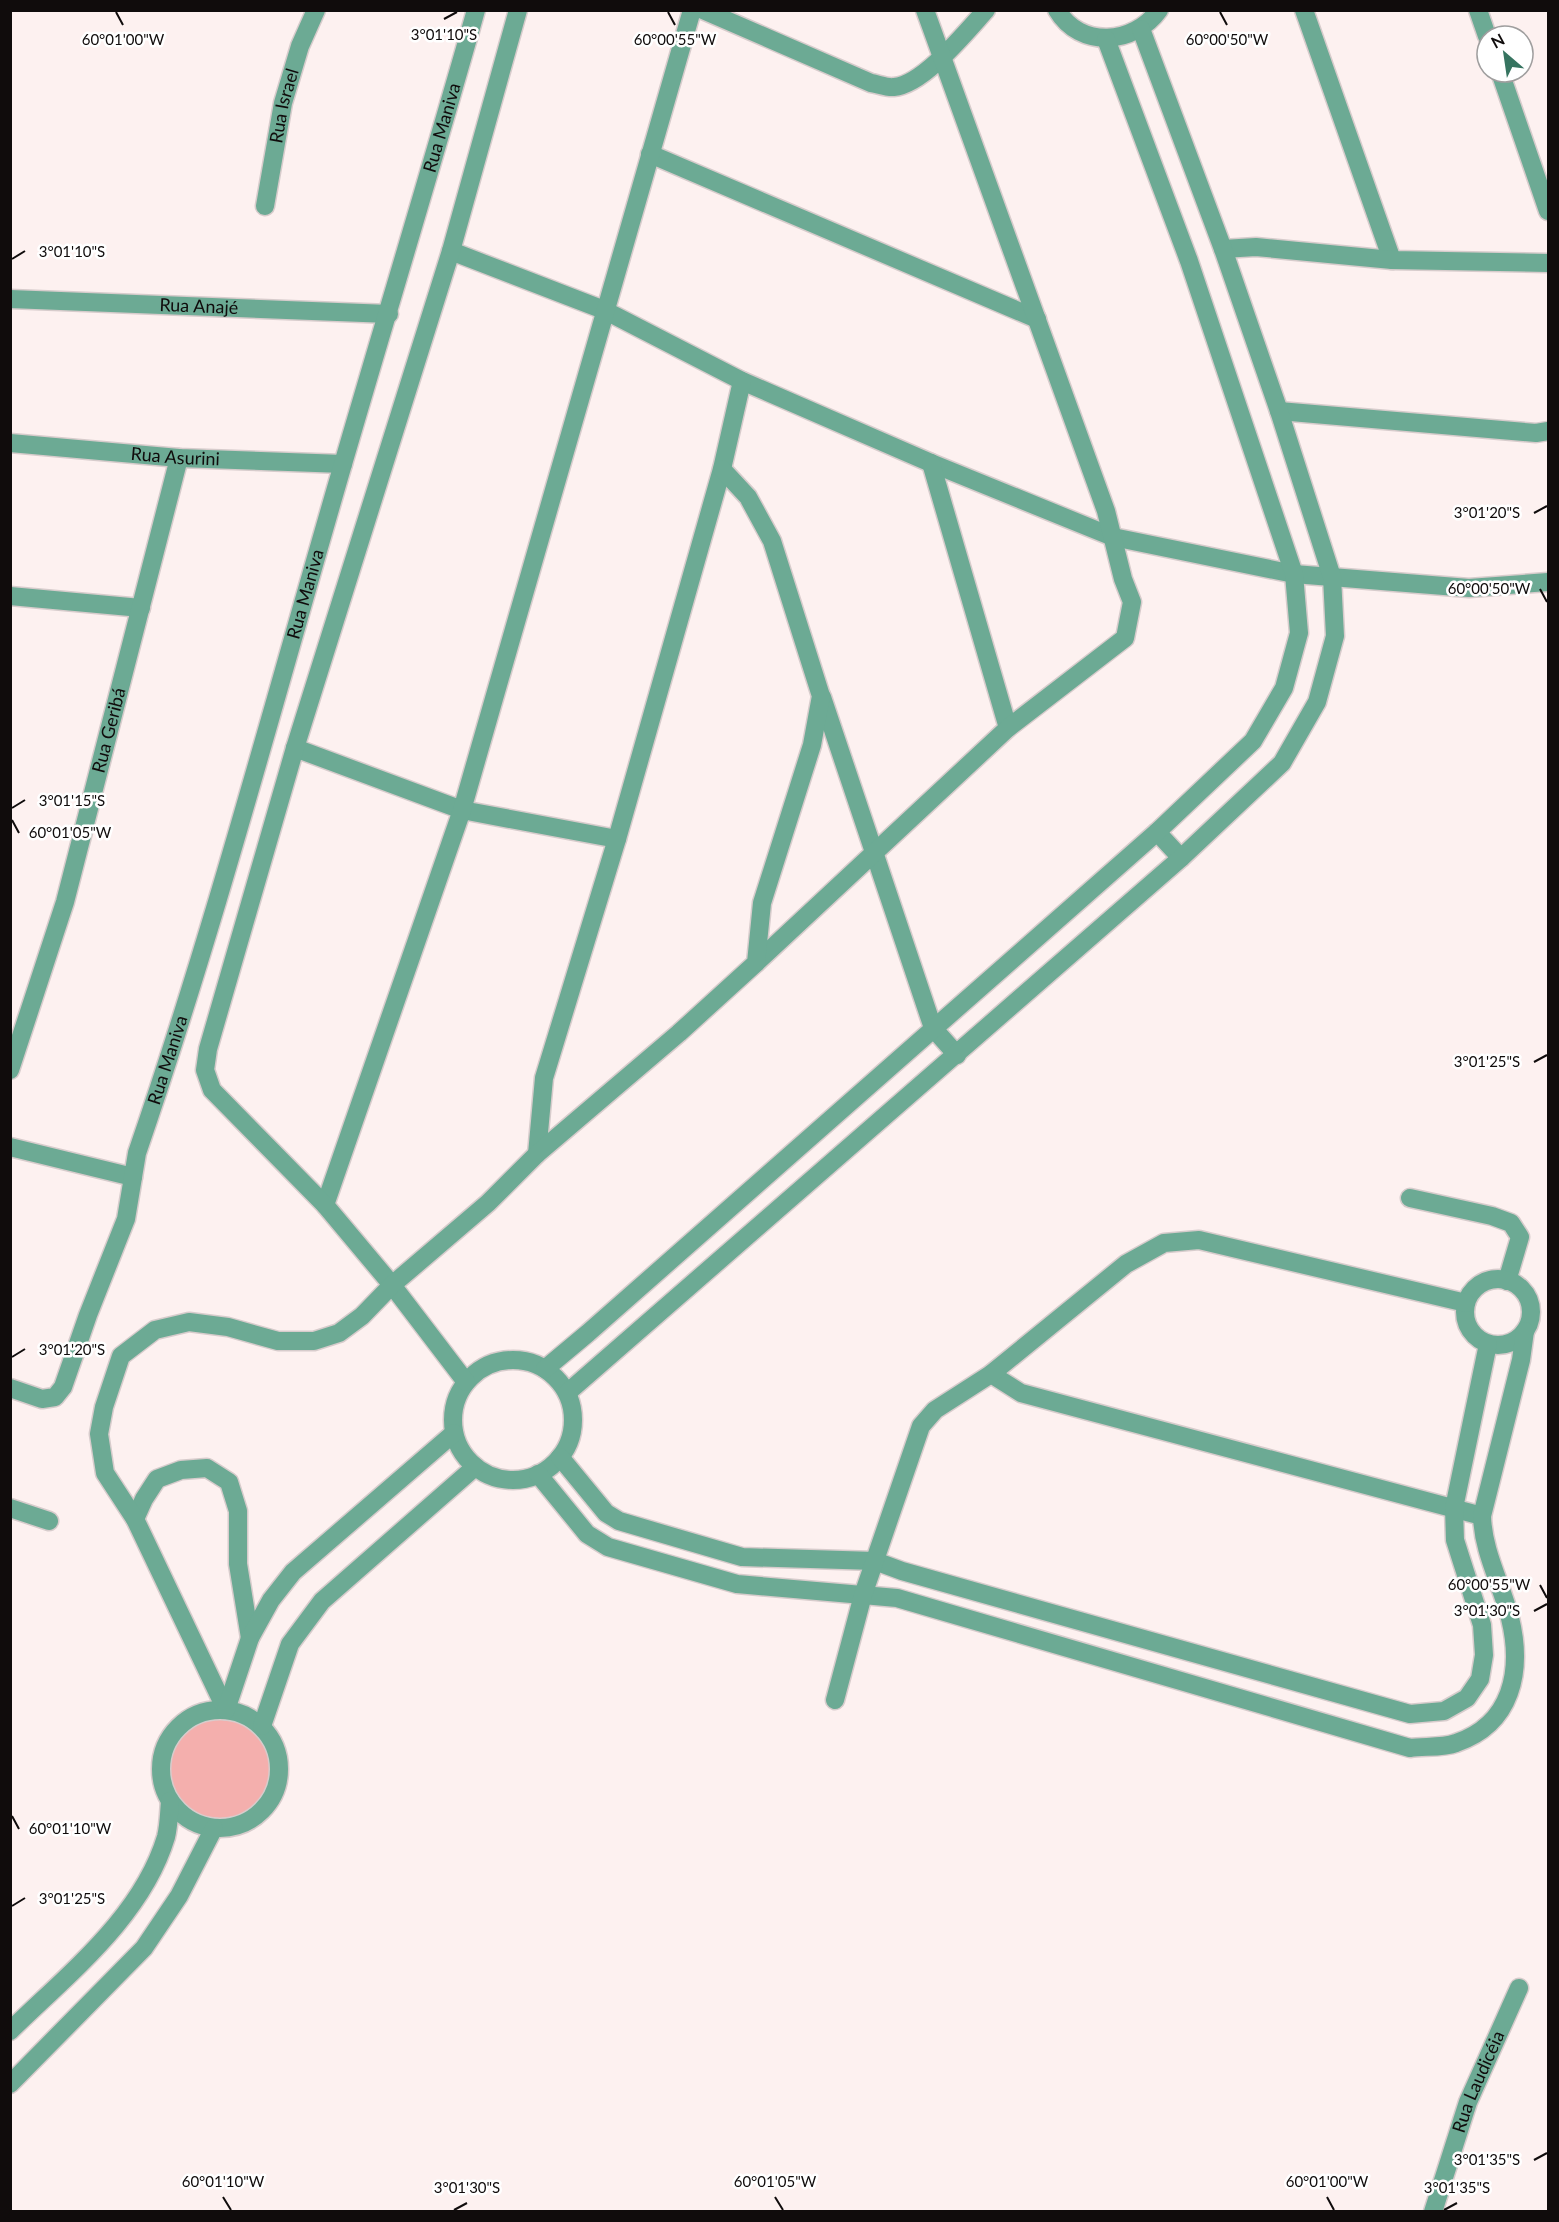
<svg xmlns="http://www.w3.org/2000/svg" width="1559" height="2222" font-family="Lato,sans-serif">
<style>
.green{fill:#f4afad}
.lines{fill:none;stroke-linecap:round;stroke-linejoin:round}
.minor-casing{stroke:#d7cccc;stroke-width:21}
.minor{stroke:#6caa94;stroke-width:18}
.ticks{fill:none;stroke:#100c0c;stroke-width:2}
.labels{text-anchor:middle;stroke-width:5;stroke-linejoin:round;paint-order:stroke}
.street-label{font-size:18px;fill:#100c0c;stroke:#fff}
.ticks-label{font-size:15px;text-anchor:middle;fill:#100c0c;stroke:#fff;stroke-width:5;stroke-linejoin:round;paint-order:stroke}
</style>
<rect width="100%" height="100%" fill="#fdf1f0"/>
<path class="green" d="M170 1768a50 50 0 1 1 100 0a50 50 0 1 1-100 0Z"/>
<g class="lines">
<defs>
<g id="minor">
<path d="M703,10L871,83C878,84 887,88 894,87C923,85 966,32 986,10"/>
<path d="M1057,10C1080,49 1134,45 1159,10"/>
<path d="M1304,10L1392,260"/>
<path d="M1478,10L1487,36"/>
<path d="M1500,72L1548,211"/>
<path d="M650,154L1037,319"/>
<path id="s1" d="M265,206L283,103L300,46L316,10"/>
<path d="M1223,249L1256,247L1392,260L1548,263"/>
<path d="M451,251L604,310L742,381L931,463L1113,537L1294,574L1469,588L1548,582"/>
<path id="s2" d="M10,299L389,314"/>
<path d="M1279,411L1536,433L1548,431"/>
<path id="s3" d="M10,443L179,458L343,464"/>
<path d="M931,463L1008,728"/>
<path d="M10,596L141,608"/>
<path d="M822,697L933,1028L957,1055"/>
<path d="M295,748L462,810L617,839"/>
<path d="M1157,832L1181,858"/>
<path d="M756,963L1008,728L1125,638L1132,602L1123,579L1106,511L925,10"/>
<path id="s4" d="M10,1070L65,902L179,458"/>
<path d="M10,1147L133,1177"/>
<path d="M537,1154L544,1078L617,839L722,469L742,381"/>
<path d="M1410,1198L1492,1216L1511,1223L1520,1237L1507,1281"/>
<path d="M325,1205L462,810L692,10"/>
<circle cx="1498" cy="1312" r="33"/>
<circle cx="513" cy="1420" r="60"/>
<path d="M545,1369L588,1333L1157,832L1253,741L1284,688L1299,633L1294,574L1189,261L1106,39"/>
<path d="M991,1374L1021,1393L1482,1516"/>
<path d="M466,1382L392,1285L325,1205L212,1090L205,1070L208,1049L295,748L451,251L518,10"/>
<path id="s5" d="M10,1388L42,1399L55,1397L63,1387L88,1315L126,1219L137,1153C215,926 276,694 343,464C387,313 433,162 476,10"/>
<path d="M567,1393L1181,858L1282,763L1317,702L1335,636L1332,577L1279,411L1223,249L1141,29"/>
<path d="M560,1457L606,1513L619,1521L742,1557L875,1561L902,1571L1410,1714L1444,1711L1467,1698L1480,1679L1484,1655L1482,1625L1455,1540L1454,1508L1488,1344"/>
<path d="M538,1474L587,1534L608,1547L737,1584L897,1598L1410,1748C1424,1746 1443,1748 1456,1743C1512,1724 1523,1671 1510,1618C1501,1583 1483,1552 1482,1516L1521,1360L1525,1331"/>
<path d="M10,1508L49,1521"/>
<path d="M135,1519L144,1499L157,1479L181,1470L207,1468L229,1482L238,1511V1564L250,1638"/>
<path d="M835,1700L863,1595L921,1426L935,1410L991,1374L1126,1264L1164,1243L1199,1240L1466,1303"/>
<circle cx="220" cy="1769" r="59"/>
<path d="M226,1710L135,1519L105,1473L99,1434L104,1407L121,1356L155,1330L189,1322L228,1327L278,1341H314L339,1333L362,1316L392,1285L488,1203L537,1154L679,1033L756,963L762,903L812,745L821,696L772,541L748,497L722,469"/>
<path d="M226,1710L250,1638L271,1600L293,1572L454,1433"/>
<path d="M262,1726L290,1644L322,1601L475,1467"/>
<path d="M10,2031C68,1974 142,1917 166,1837C169,1825 169,1812 170,1801"/>
<path d="M10,2084L144,1948L179,1896L214,1828"/>
<path id="s6" d="M1433,2212L1468,2102L1519,1988"/>
</g>
</defs>
<use href="#minor" class="minor-casing"/>
<use href="#minor" class="minor"/>
</g>
<path class="ticks" d="M116,12L123,25M668,12L675,25M1220,12L1227,25M444,19L457,12M12,259L25,251M1534,513L1547,506M1540,589L1547,602M12,808L25,800M12,820L19,833M1534,1062L1547,1055M12,1357L25,1349M1540,1585L1547,1598M1534,1611L1547,1604M12,1816L19,1829M12,1906L25,1898M1534,2160L1547,2153M223,2197L231,2210M775,2197L783,2210M1327,2197L1334,2210M454,2210L467,2203M1444,2210L1457,2203"/>
<g class="labels">
<g class="street-label">
<text dy="6" stroke="none"><textPath href="#s1" startOffset="102">Rua Israel</textPath></text>
<text dy="6" stroke="none"><textPath href="#s5" startOffset="1376">Rua Maniva</textPath></text>
<text dy="6" stroke="none"><textPath href="#s2" startOffset="189">Rua Anajé</textPath></text>
<text dy="6" stroke="none"><textPath href="#s3" startOffset="166">Rua Asurini</textPath></text>
<text dy="6" stroke="none"><textPath href="#s5" startOffset="890">Rua Maniva</textPath></text>
<text dy="6" stroke="none"><textPath href="#s4" startOffset="354">Rua Geribá</textPath></text>
<text dy="6" stroke="none"><textPath href="#s5" startOffset="404">Rua Maniva</textPath></text>
<text dy="6" stroke="none"><textPath href="#s6" startOffset="138">Rua Laudicéia</textPath></text>
</g>
</g>
<g class="ticks-label">
<text x="444" y="40">3°01'10"S</text>
<text x="123" y="45">60°01'00"W</text>
<text x="675" y="45">60°00'55"W</text>
<text x="1227" y="45">60°00'50"W</text>
<text x="72" y="257">3°01'10"S</text>
<text x="1487" y="518">3°01'20"S</text>
<text x="1489" y="594">60°00'50"W</text>
<text x="72" y="806">3°01'15"S</text>
<text x="70" y="838">60°01'05"W</text>
<text x="1487" y="1067">3°01'25"S</text>
<text x="72" y="1355">3°01'20"S</text>
<text x="1489" y="1590">60°00'55"W</text>
<text x="1487" y="1616">3°01'30"S</text>
<text x="70" y="1834">60°01'10"W</text>
<text x="72" y="1904">3°01'25"S</text>
<text x="1487" y="2165">3°01'35"S</text>
<text x="223" y="2187">60°01'10"W</text>
<text x="775" y="2187">60°01'05"W</text>
<text x="1327" y="2187">60°01'00"W</text>
<text x="467" y="2193">3°01'30"S</text>
<text x="1457" y="2193">3°01'35"S</text>
</g>
<rect width="1559" height="2222" fill="none" stroke="#100c0c" stroke-width="24"/>
<g transform="translate(1505 54) rotate(331)"><circle r="28" fill="#ffffff" stroke="#9f9e9e" stroke-width="1.5"/>
<path d="M0-4.5L10 22L0 15L-10 22Z" fill="#367460"/>
<text y="-9" font-size="16" font-weight="bold" text-anchor="middle" fill="#100c0c">N</text>
</g>
</svg>
